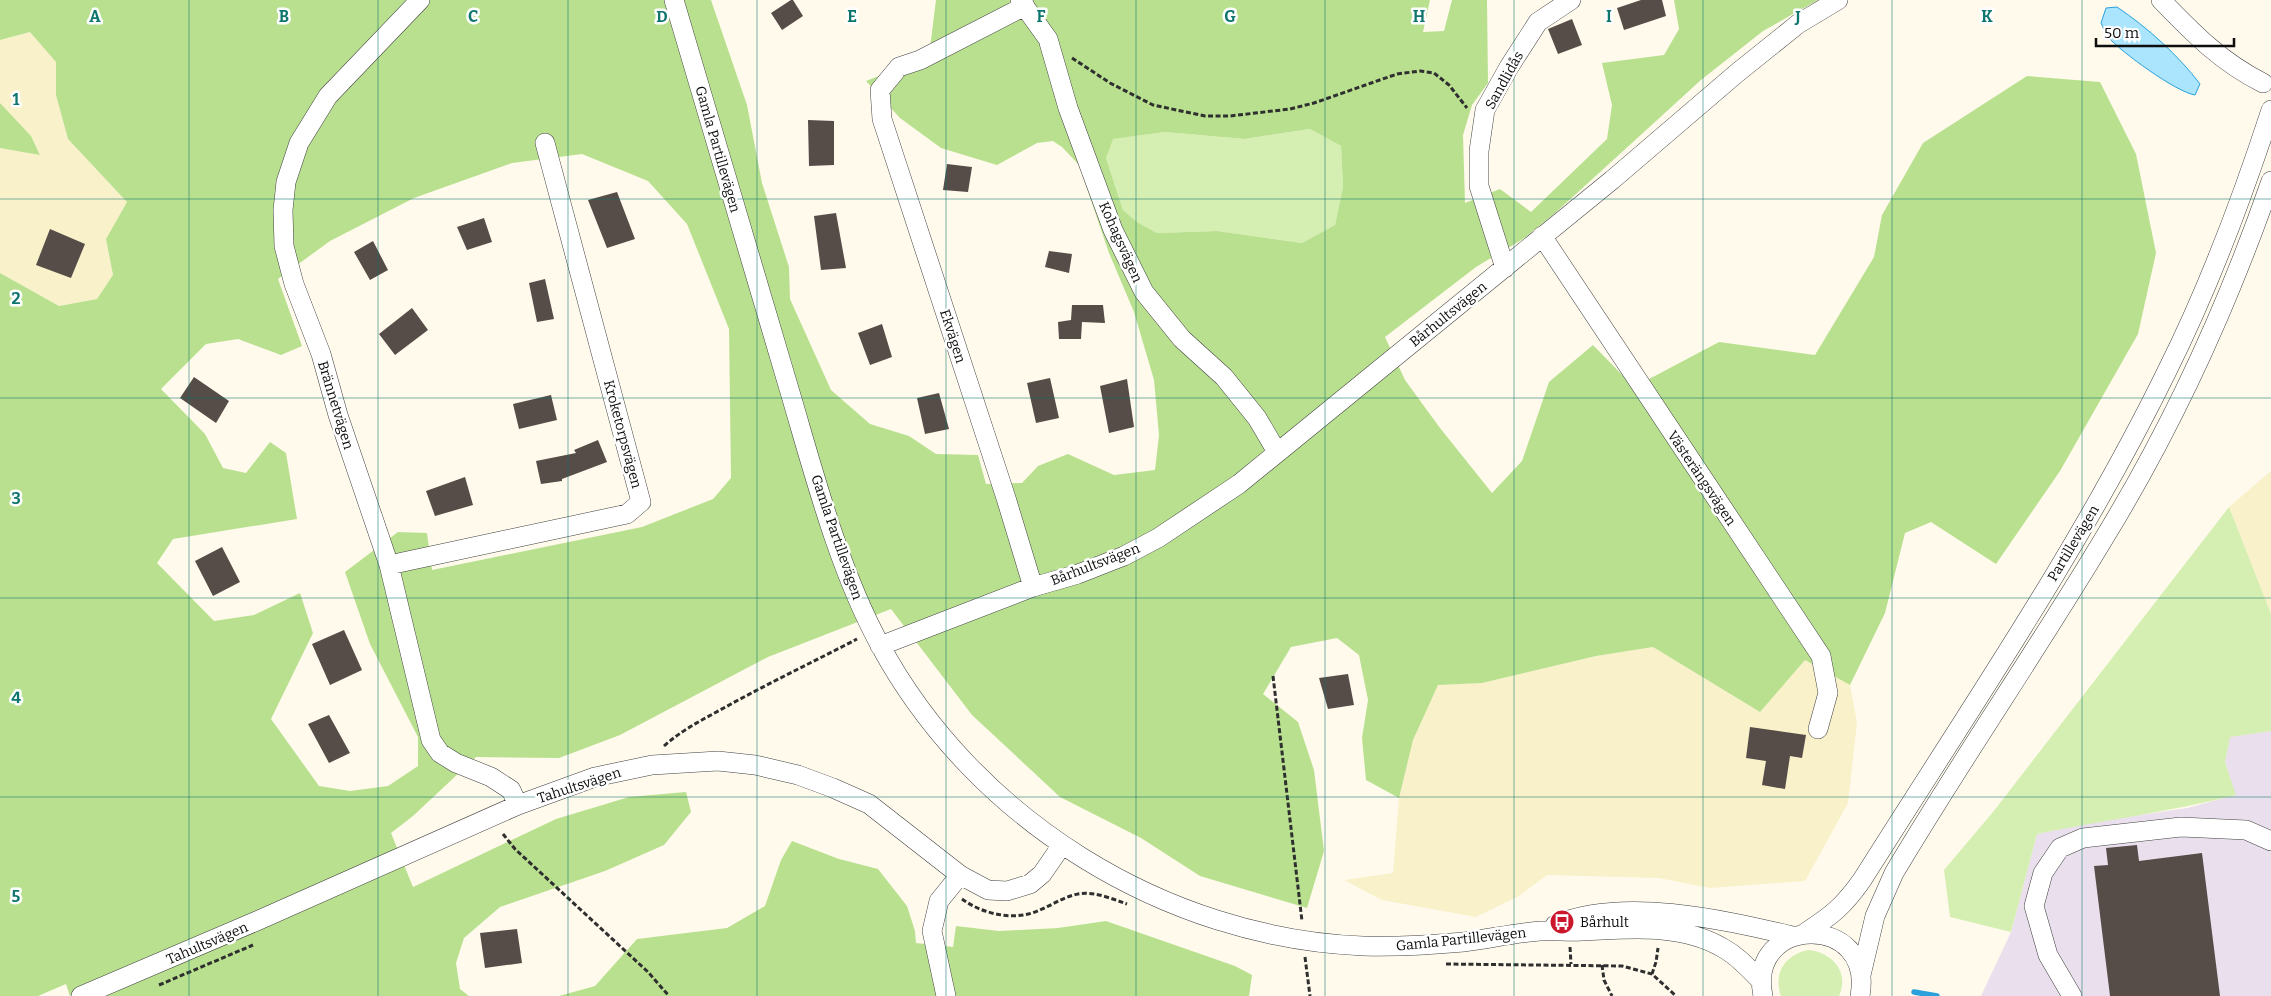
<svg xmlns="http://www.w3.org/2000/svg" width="2271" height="996" font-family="Bitter,serif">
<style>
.industrial{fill:#eae0ed}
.farmland{fill:#f8f1c9}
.green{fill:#d5eeb2}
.forest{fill:#b9e08f;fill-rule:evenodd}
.water{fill:#abe4fd;stroke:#2aa1db}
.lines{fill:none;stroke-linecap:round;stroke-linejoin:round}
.stream{stroke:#2aa1db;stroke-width:5.5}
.building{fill:#564c48}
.minor-casing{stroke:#404040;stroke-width:20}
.path{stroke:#2f2f2f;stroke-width:3;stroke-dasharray:5 2.5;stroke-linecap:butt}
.minor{stroke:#fff;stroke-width:19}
.grid{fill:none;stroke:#0f766e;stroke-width:1;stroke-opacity:0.55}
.labels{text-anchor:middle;stroke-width:5;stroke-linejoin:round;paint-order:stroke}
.street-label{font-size:14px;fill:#0d0d0d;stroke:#fff}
.poi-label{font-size:14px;fill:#0d0d0d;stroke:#fff;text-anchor:start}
.grid-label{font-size:16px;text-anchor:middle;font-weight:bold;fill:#0f766e;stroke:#fff;stroke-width:5;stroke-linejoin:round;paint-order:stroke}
</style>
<rect width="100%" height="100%" fill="#fffaec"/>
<path class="industrial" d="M2271,731V996H1981L2011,932L2037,834L2099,821L2187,808L2235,795L2225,762L2230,736Z"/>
<path class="farmland" d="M30,32L56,62V95L68,139L127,202L106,239L113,275L97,299L59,306L0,273V148L40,154L31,136L0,103V40Z
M2271,471V614L2229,507Z
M1653,647L1760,712L1805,660L1850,685L1857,722L1848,803L1805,881L1710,888L1659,878L1547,875L1519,896L1476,917L1382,900L1344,880L1393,873L1399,798L1413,740L1438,685L1482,683L1596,656Z"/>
<path class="green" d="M1310,129L1341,146L1343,187L1335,225L1302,243L1217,231L1157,233L1137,222L1123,210L1106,158L1112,139L1165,132L1244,139Z
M2229,507L2271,614V731L2230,737L2225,762L2236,795C2170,812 2103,820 2037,834L2011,932L1950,917L1944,870L1993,812Z
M1808,950C1832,952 1850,972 1839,996H1781C1773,973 1785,955 1808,950Z"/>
<path class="forest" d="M0,0H711L747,105L762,183L789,267L790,299L831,390L870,424L909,436L936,454L978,455L986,484L1022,483L1038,466L1068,454L1114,475L1155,470L1159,435L1154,380L1134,312L1109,253L1079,165L1062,147L1053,141L1037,143L997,165L941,148L900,118L866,81L929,56L936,0H1430L1423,32L1444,31L1452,0H1487L1488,83L1472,105L1463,135L1465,203L1500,189L1531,212L1607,139L1612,105L1602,63L1664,55L1679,29L1674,0H1818L1763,31L1701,80L1554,214L1523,239L1476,267L1385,337L1405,380L1440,428L1492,493L1522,461L1549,382L1593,345L1634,387L1719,342L1815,355L1874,257L1882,215L1923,143L2027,76L2100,82L2136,154L2156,253L2138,334L2060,471L1996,564L1931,522L1905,533L1885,613L1850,685L1805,660L1760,712L1653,647L1596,656L1482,683L1438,685L1413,740L1399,798L1366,780L1362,738L1368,700L1359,655L1337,638L1291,647L1263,694L1298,722L1314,770L1324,851L1307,908L1200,876L1141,838L1060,797L972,715L891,609L768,657L620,735L559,758L476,757L413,816L391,833L413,887L556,819L629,797L686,792L691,812L664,845L605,871L500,907L464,938L456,963L460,989L469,996H70L66,984L38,996H0V273L59,306L97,299L113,275L106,239L127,202L68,139L56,95V62L30,32L0,40ZM1310,129L1341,146L1343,187L1335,225L1302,243L1217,231L1157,233L1137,222L1123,210L1106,158L1113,139L1165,132L1244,139ZM582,154L648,181L687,224L729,329L731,478L713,499L642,527L432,570L427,533L398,532L345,572L370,644L418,737V766L388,786L350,791L319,786L271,719L313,633L300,593L254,615L214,621L157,563L173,539L297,519L286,453L270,442L246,473L223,468L205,434L161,389L206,344L238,339L281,355L302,346L278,279L330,241L414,198L512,163Z
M0,103L31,136L40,155L0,148Z
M792,841L839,859L878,869L907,906L915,931L916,943L953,947L956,926L999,931L1058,928L1106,921L1235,966L1252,975L1249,996H559L595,986L637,939L727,928L765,906L781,860Z"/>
<path class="water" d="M2117,7C2147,27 2179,56 2200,84L2195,95C2176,92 2121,52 2108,37C2105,33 2103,27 2101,23L2106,8Z"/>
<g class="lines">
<path class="stream" d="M1914,992L1937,996"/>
</g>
<path class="building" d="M791,0H793L803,16L782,30L771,13Z
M1641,0H1662L1666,16L1624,30L1617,8Z
M1572,19L1582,45L1558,54L1548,29Z
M808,120L834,121V165L809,166Z
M947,164L972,167L968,192L943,190Z
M617,192L635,239L607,248L588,200Z
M836,213L846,268L821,270L814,216Z
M484,218L492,242L467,250L457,227Z
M50,229L85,244L71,278L36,265Z
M373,241L388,270L370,280L354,252Z
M1049,251L1072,254L1069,273L1045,267Z
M545,279L554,319L537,322L529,283Z
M1072,305H1103L1105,323L1082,322L1081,339H1059L1058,322L1071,320Z
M412,308L428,330L395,355L379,334Z
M882,324L892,357L870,365L858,333Z
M194,377L229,401L216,423L180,398Z
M1050,378L1059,418L1036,423L1027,383Z
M1127,379L1134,427L1109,433L1100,386Z
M939,393L949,429L925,434L917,398Z
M551,395L557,420L519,429L513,404Z
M598,440L607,462L562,479V481L541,484L536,461L576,453L574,450Z
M465,477L473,505L435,516L426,491Z
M222,547L240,582L213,596L195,561Z
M344,630L362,670L330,685L312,644Z
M1348,674L1354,705L1328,709L1319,678Z
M329,715L350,753L329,763L308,724Z
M1750,727L1806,735L1802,758L1790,756L1785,789L1762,785L1766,761L1746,758Z
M2137,845L2139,861L2202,853L2220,996H2110L2094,866L2108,865L2106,848Z
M517,929L522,963L485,968L480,933Z"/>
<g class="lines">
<defs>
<path id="minor" d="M420,0L328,96L299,143L286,182L283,210L284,246L294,284L321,354L338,415L389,565L431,740L440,753L456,763L491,777L511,790L518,805
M674,0C712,127 749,255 787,382C813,469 837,566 880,645C974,819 1165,938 1363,946C1397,947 1430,945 1464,942C1489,939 1514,933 1540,931C1554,930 1568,932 1582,931C1628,929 1681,923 1723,948C1738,956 1749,969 1761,981
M1020,0L1048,39L1068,108L1113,230L1144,292L1182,339L1224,377L1257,418L1277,452
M2161,0C2194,34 2221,62 2263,83
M1025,6L920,60L899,67L880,90L882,119L1006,498L1033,587
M1542,236L1821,656L1828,693L1818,729
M1505,268L1479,186V151L1485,110L1509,67L1538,22L1571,0
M389,565L627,514L641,502L545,143
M880,646L1033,587L1078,574L1124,556L1158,538L1239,484L1612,180L1737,73L1798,24L1838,0
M1555,925C1623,896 1724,920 1793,936
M1805,933C1832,915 1843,907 1862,880C1967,713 2080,549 2167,371C2209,287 2242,199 2271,110
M1861,975L1875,916L1894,873C1963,757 2040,646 2109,530C2175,421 2229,302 2271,181
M81,996L259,920L518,805L595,777L652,765L718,761L755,765L798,775L833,788L869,804L960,875L988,890L1007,891L1030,884L1042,874L1062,845
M946,996L932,931L939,901L960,875
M1763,996C1746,915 1875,912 1860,996
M2072,996L2048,955L2034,906L2043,873L2060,848L2083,838L2181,827L2246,830L2271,841"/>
</defs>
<use href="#minor" class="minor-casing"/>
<path class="path" d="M1072,58L1110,83L1153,105L1205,116H1230L1290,109L1314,103L1397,74L1420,71L1434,73L1449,85L1467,108
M1273,676L1302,921
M664,746C684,728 708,717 731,704C773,681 815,661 857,639
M503,834L515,849L648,972L669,996
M962,899C981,913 1009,920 1032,913C1048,908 1062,897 1078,894C1095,891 1112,899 1127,904
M1570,947L1571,964
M1305,957L1310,996
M1446,964L1622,966L1652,974L1676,996
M1602,965L1604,980L1612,996
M1652,974L1656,962L1658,948
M159,985L253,945"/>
<use href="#minor" class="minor"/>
</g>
<path class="grid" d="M189,0V996M378,0V996M568,0V996M757,0V996M946,0V996M1136,0V996M1325,0V996M1514,0V996M1703,0V996M1892,0V996M2082,0V996M0,199H2271M0,398H2271M0,598H2271M0,797H2271"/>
<defs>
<symbol id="bus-disc" viewBox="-11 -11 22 22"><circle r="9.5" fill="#cb162c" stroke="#fff"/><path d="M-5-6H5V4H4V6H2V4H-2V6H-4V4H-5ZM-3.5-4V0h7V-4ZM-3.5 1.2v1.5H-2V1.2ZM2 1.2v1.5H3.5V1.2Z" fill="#fff"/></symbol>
</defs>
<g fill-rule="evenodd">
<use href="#bus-disc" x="1548" y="908" width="28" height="28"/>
</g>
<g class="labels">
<g class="street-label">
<text transform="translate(1504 80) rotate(-61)" y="5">Sandlidås</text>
<text transform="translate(718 149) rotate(74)" y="5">Gamla Partillevägen</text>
<text transform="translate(1121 242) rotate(66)" y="5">Kohagsvägen</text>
<text transform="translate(1448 314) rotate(-39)" y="5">Bårhultsvägen</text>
<text transform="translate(953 336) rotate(72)" y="5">Ekvägen</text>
<text transform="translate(336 405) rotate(73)" y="5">Brännetvägen</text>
<text transform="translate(623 434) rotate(75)" y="5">Kroketorpsvägen</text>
<text transform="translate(1702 478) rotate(56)" y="5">Västerängsvägen</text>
<text transform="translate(837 537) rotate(71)" y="5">Gamla Partillevägen</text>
<text transform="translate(2073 543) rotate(-59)" y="5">Partillevägen</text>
<text transform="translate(1095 564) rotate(-21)" y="5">Bårhultsvägen</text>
<text transform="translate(579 785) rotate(-18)" y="5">Tahultsvägen</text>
<text transform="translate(1461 939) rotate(-6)" y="5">Gamla Partillevägen</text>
<text transform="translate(207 943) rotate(-23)" y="5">Tahultsvägen</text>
</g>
<g class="poi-label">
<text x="1580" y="927">Bårhult</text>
</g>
</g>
<g class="grid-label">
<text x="95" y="22">A</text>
<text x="284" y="22">B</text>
<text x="473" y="22">C</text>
<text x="662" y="22">D</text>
<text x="852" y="22">E</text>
<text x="1041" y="22">F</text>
<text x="1230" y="22">G</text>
<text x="1419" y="22">H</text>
<text x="1609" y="22">I</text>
<text x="1798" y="22">J</text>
<text x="1987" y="22">K</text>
<text x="16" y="105">1</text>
<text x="16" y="304">2</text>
<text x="16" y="504">3</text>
<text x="16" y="703">4</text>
<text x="16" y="902">5</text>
</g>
<path d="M2096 38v8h138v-8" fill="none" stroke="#0d0d0d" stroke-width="2.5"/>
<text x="2104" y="38" font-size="15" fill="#0d0d0d" stroke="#ffffff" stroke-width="4" paint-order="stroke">50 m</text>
</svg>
